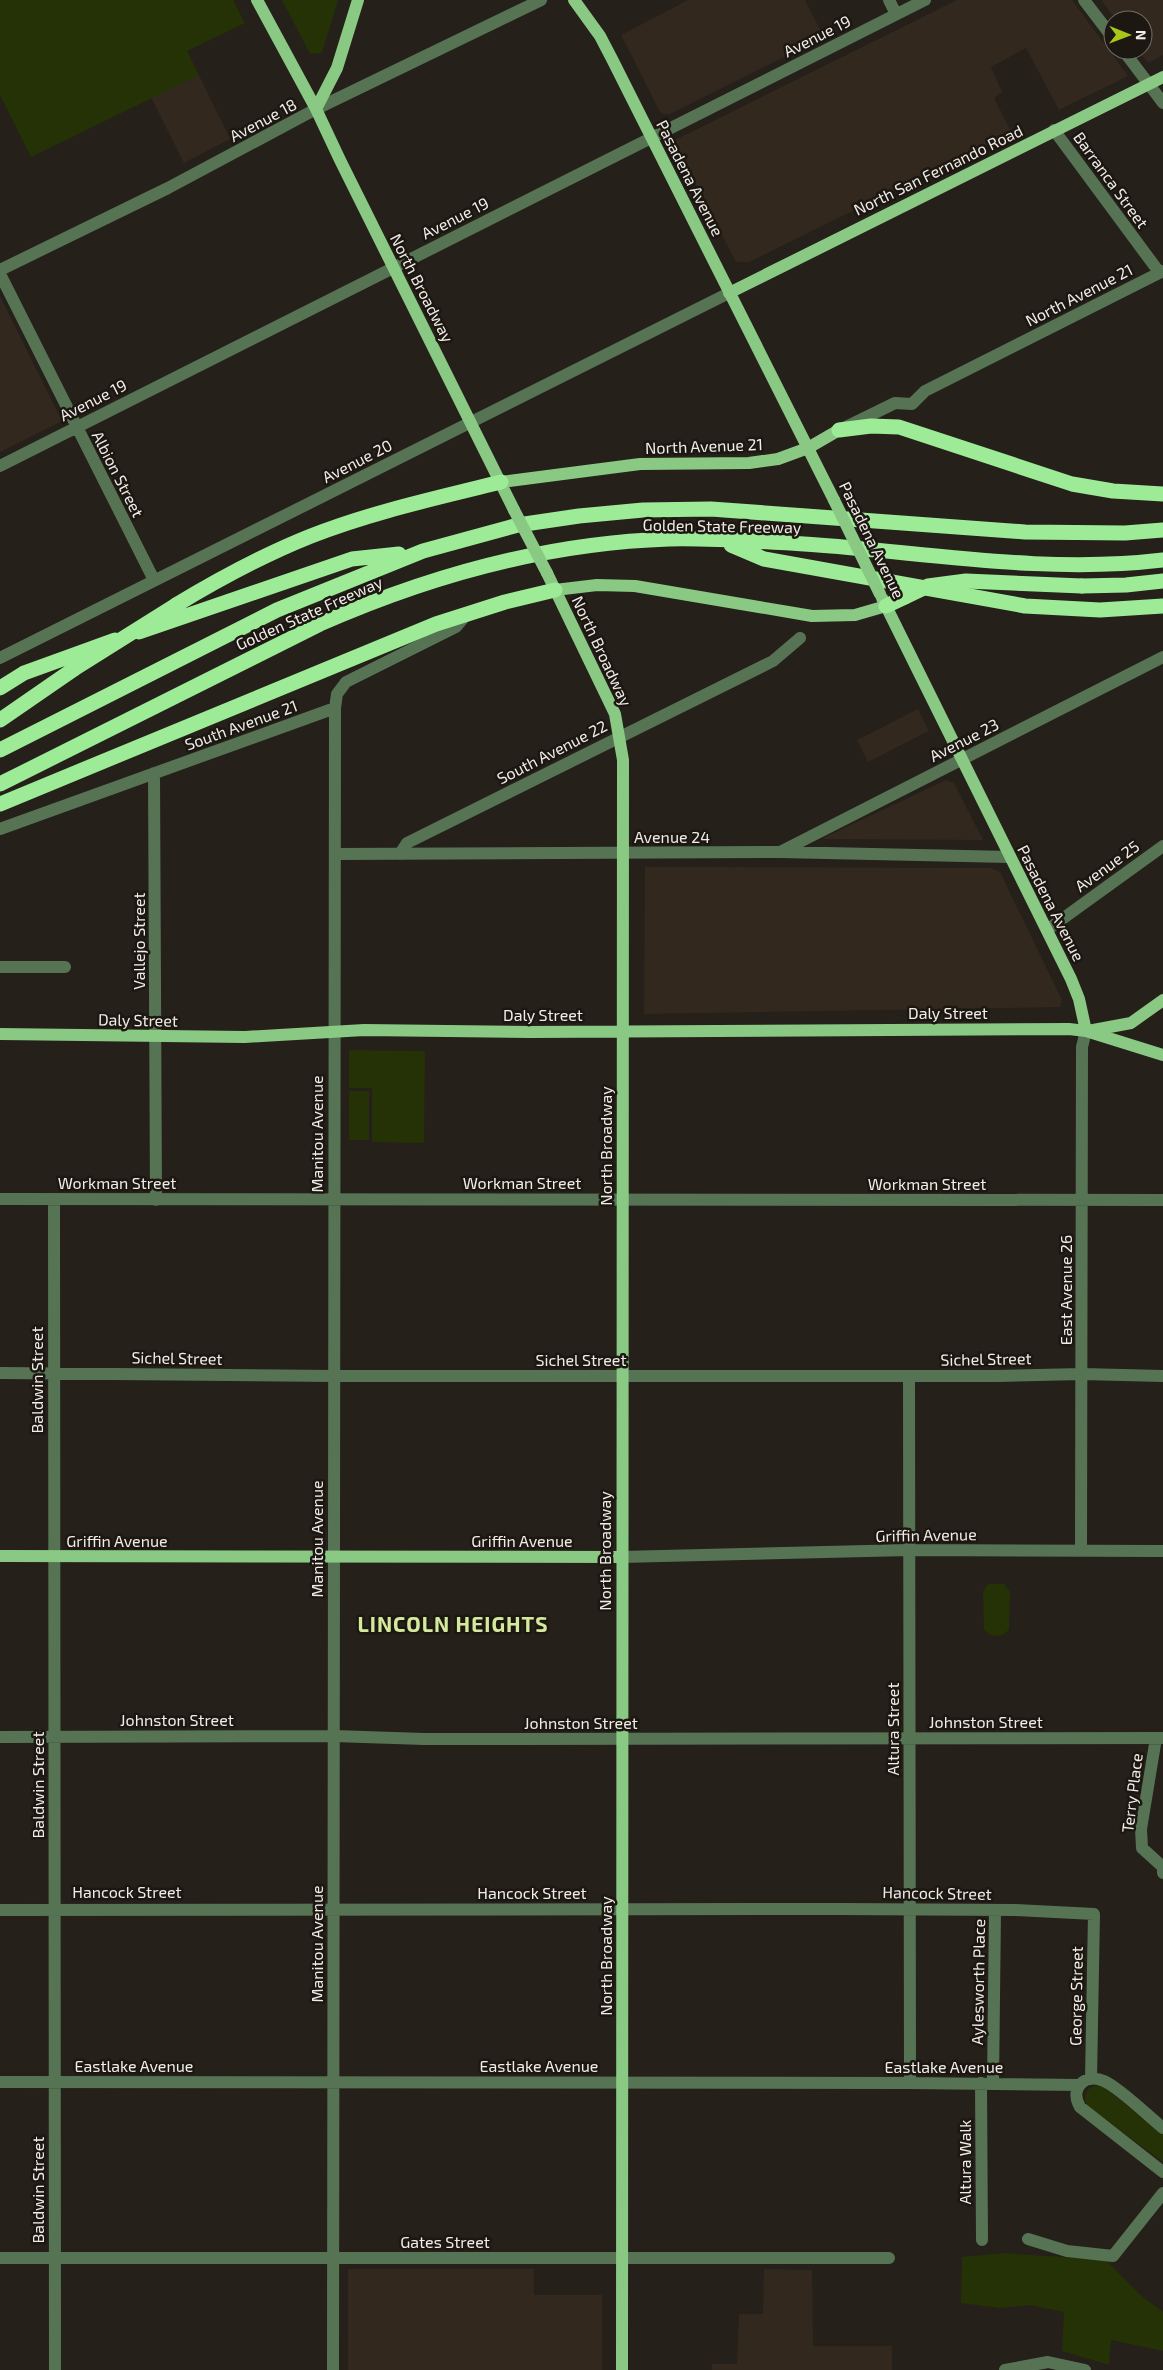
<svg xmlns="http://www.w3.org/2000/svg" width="1163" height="2370" font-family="'Exo 2',sans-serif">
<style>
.built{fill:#32281e}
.green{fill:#253205}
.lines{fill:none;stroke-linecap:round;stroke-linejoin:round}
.minor{stroke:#567454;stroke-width:12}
.major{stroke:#89c984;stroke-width:12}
.highway{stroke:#9deb97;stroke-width:15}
.major-bridge{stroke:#89c984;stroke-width:12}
.highway-bridge{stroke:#9deb97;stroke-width:15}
.labels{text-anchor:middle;stroke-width:5;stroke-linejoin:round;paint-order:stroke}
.street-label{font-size:16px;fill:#f0ece8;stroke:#1c1711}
.district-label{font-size:21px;font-weight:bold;letter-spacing:1px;fill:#d5e99d;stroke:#1c1711}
</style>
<rect width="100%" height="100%" fill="#25201a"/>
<path class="built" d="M688,0H805L824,37L670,114H664L660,112L621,35Z
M957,0H1072L1128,76L1059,110L1026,48L991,67L1002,92L994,98L1012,133L749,262H736L673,141Z
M1101,0H1163V55L1148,63L1138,50H1143V20H1116Z
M199,75L230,139L184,163L151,97Z
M0,296L62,421L0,452Z
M918,709L929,731L868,762L857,740Z
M946,780L954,783L983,840L821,839Z
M645,867L991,868L1000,872L1062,1000L1060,1007L644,1014Z
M348,2269H534V2295H602V2370H348Z
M764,2269L812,2270L813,2346H892V2370H712V2364H737L739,2314H763Z"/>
<path class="green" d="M0,0H233L245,23L187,51L199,75L31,157L0,95Z
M282,0H338L322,53L310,54Z
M349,1050L425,1051L424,1143L372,1142V1088H349Z
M349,1091H369V1140H349Z
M991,1584H1004L1010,1592L1009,1629C1003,1638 992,1638 984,1630L983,1592L987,1585Z
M1097,2085L1104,2087L1163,2134V2162L1087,2106C1083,2096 1085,2087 1097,2085Z
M1003,2253L1106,2260L1139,2294L1163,2312V2351L1111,2340L1109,2365L1062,2351L1064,2312L1030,2305L1000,2308L961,2303L962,2257Z"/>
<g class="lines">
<path class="minor" d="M889,0L896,14
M1084,0L1113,38
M1123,50L1163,103
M1054,130L1159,272
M0,270L168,188L316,109L541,0
M0,274L154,580
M846,427L895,403L912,404L925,391L1163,271
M0,466L925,0
M0,658L729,293
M154,773L156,1200
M0,829L335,708
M782,851L1163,657
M335,854L780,852L1010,857
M400,854L407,843L773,661L800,638
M1047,930L1163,846
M0,967H65
M0,1199L1163,1200
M54,1199L55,2370
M0,1373L333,1376H997L1082,1374L1163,1376
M909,1376L910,2083
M1081,1550L1082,1047L1086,1031
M621,1557L909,1550L1163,1551
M0,1737L334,1736L424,1739L1163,1738
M1156,1738L1141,1829L1142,1848L1163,1867V1873
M0,1910L837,1909L1015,1910L1094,1914L1091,2079
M0,2082L910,2083L1078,2085
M981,2083L982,2240
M993,2083L995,1911
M1163,2128C1148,2116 1120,2088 1104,2081C1085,2073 1069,2088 1080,2107L1163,2172
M1028,2239L1067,2251L1113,2256L1163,2193
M0,2258H889
M333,2370L335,708L337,694L346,682L456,627L466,615
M1005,2370L1048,2362L1085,2370"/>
<path class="major" d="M257,0L316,109L340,160L514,510
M574,0L600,36L612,59L834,500
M316,109L337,68L358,0
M729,293L1163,77
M501,482L640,464L749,463L778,459L808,448L839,430
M547,573L615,714L623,760L622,2370
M555,590L597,585L635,586L812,616L855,615L886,606
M882,598L1071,979L1079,999L1086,1031
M1088,1031L1131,1023L1163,1000
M0,1034L245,1037L364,1030L531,1032L1069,1029L1086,1031L1163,1055
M0,1556L621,1557"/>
<path class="highway" d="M839,430L871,426L899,427L1072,484L1113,491L1163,494
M731,545L764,559L1025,606L1100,610L1163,606
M1082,586L1126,585L1163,581
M176,605C219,579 263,555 311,536C372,512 437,498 501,482
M886,606L905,597
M139,632L352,559L399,554
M0,688L24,673L115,640
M0,720L74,669
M0,750L277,610L423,551L518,525L579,516L643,510L711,509L1025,532L1125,533L1163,530
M0,784L320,624C431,575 548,543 669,539C709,538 750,541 790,543C914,550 1038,575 1163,560
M0,804L436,624L505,602L555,590"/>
<path class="major-bridge" d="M834,500L880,594
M514,510L547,573"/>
<path class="highway-bridge" d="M905,597L928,586L966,581L1082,586
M74,669L176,605"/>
</g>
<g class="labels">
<g class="street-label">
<text transform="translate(817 36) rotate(-27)" y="6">Avenue 19</text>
<text transform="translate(263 120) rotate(-28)" y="6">Avenue 18</text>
<text transform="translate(938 170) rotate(-26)" y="6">North San Fernando Road</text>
<text transform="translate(690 178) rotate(63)" y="6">Pasadena Avenue</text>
<text transform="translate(1111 180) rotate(54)" y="6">Barranca Street</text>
<text transform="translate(455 218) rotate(-27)" y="6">Avenue 19</text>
<text transform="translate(422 288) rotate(63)" y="6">North Broadway</text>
<text transform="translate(1079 295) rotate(-27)" y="6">North Avenue 21</text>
<text transform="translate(93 400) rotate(-27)" y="6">Avenue 19</text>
<text transform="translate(704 446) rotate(-2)" y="6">North Avenue 21</text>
<text transform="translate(357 461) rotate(-27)" y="6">Avenue 20</text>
<text transform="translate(118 474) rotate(63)" y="6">Albion Street</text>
<text transform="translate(722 526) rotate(1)" y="6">Golden State Freeway</text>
<text transform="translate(872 540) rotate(64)" y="6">Pasadena Avenue</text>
<text transform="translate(309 613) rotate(-24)" y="6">Golden State Freeway</text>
<text transform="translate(602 651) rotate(65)" y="6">North Broadway</text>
<text transform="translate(241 725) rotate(-20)" y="6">South Avenue 21</text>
<text transform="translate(964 740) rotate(-27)" y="6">Avenue 23</text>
<text transform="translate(552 752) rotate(-27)" y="6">South Avenue 22</text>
<text x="672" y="843">Avenue 24</text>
<text transform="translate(1107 866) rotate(-36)" y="6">Avenue 25</text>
<text transform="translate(1051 903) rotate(63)" y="6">Pasadena Avenue</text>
<text transform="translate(139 941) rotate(-90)" y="6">Vallejo Street</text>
<text x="948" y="1019">Daly Street</text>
<text x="543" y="1021">Daly Street</text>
<text transform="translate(138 1020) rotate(1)" y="6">Daly Street</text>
<text transform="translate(317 1134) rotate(-90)" y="6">Manitou Avenue</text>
<text transform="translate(606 1146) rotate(-90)" y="6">North Broadway</text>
<text x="117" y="1189">Workman Street</text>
<text x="522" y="1189">Workman Street</text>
<text x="927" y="1190">Workman Street</text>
<text transform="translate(1066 1290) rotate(-90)" y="6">East Avenue 26</text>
<text transform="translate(177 1358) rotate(1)" y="6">Sichel Street</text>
<text transform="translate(986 1359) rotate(-1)" y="6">Sichel Street</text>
<text x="581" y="1366">Sichel Street</text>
<text transform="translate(37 1380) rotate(-90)" y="6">Baldwin Street</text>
<text transform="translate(926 1535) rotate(-1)" y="6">Griffin Avenue</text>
<text transform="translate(317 1539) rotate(-90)" y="6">Manitou Avenue</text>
<text x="117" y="1547">Griffin Avenue</text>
<text x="522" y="1547">Griffin Avenue</text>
<text transform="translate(605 1551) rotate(-90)" y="6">North Broadway</text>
<text x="177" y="1726">Johnston Street</text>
<text x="986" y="1728">Johnston Street</text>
<text x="581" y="1729">Johnston Street</text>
<text transform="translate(893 1729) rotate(-90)" y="6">Altura Street</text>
<text transform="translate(38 1785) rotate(-90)" y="6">Baldwin Street</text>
<text transform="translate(1132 1793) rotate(-83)" y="6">Terry Place</text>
<text x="127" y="1898">Hancock Street</text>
<text x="532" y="1899">Hancock Street</text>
<text transform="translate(937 1893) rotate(1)" y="6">Hancock Street</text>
<text transform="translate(317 1944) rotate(-90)" y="6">Manitou Avenue</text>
<text transform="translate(606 1956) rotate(-90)" y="6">North Broadway</text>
<text transform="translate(978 1982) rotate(-89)" y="6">Aylesworth Place</text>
<text transform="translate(1076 1996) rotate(-89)" y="6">George Street</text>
<text x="134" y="2072">Eastlake Avenue</text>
<text x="539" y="2072">Eastlake Avenue</text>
<text x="944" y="2073">Eastlake Avenue</text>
<text transform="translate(965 2162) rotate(-90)" y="6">Altura Walk</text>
<text transform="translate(38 2190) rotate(-90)" y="6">Baldwin Street</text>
<text x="445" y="2248">Gates Street</text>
</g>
<g class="district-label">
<text x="453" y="1632">LINCOLN HEIGHTS</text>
</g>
</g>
<g transform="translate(1128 35) rotate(91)"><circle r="24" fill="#1c1711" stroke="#716c67"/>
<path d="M0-4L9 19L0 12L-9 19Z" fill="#aac719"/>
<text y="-8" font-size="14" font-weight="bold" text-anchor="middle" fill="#f0ece8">N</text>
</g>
</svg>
